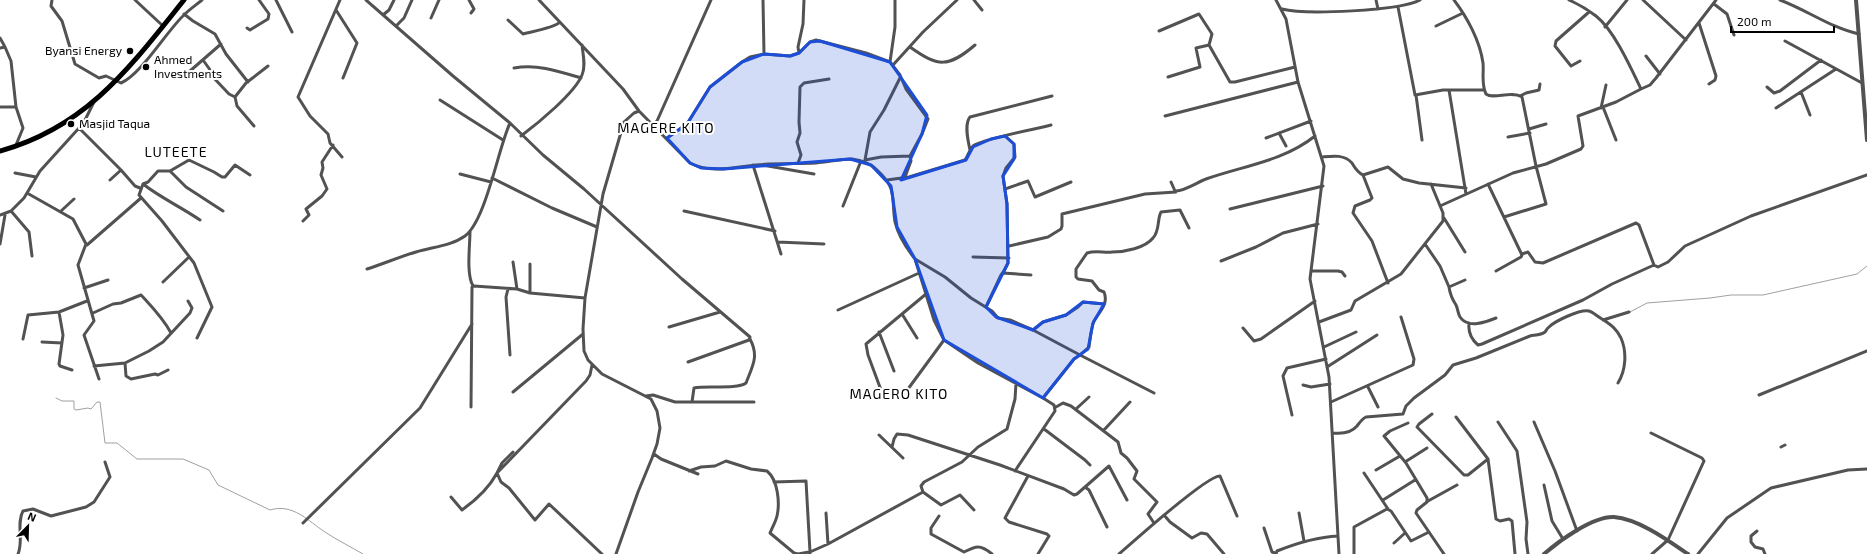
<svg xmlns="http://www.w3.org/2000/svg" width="1867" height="554" font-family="'Exo 2',sans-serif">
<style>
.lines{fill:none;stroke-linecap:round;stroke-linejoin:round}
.stream{stroke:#a0a0a0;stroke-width:1}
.minor{stroke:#525252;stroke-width:3}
.tertiary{stroke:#525252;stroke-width:4}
.primary{stroke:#000;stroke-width:5}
.marked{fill:#1d4ed8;fill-opacity:0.2;stroke:#1d4ed8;stroke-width:3;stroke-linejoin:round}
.poi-dot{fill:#000;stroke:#fff;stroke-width:1.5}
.labels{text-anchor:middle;stroke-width:4;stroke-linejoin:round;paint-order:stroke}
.poi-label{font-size:12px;fill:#000;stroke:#fff;text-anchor:start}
.quarter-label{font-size:14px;letter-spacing:1px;fill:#000;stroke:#fff}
</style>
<rect width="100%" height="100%" fill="#fff"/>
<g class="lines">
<path class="stream" d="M1630,312L1647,303L1710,298L1731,295H1763L1857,274L1867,266
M56,398L62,401H74V409L76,410L88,408L91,409L97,402H100L105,443H117L137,459H183L209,470L218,485L270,510C293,503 308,521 325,532C337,540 351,547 363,554"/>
<path class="minor" d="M52,0L51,6L62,21L75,64L99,78L106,76L121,83C141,75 168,29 185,14C190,9 196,5 202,0
M135,0L163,26
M276,0L292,32
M340,0L298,97L310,116L328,134L330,143L342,157
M366,0L453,76L510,123L543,155L584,189L682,279L750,337L749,340L688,362
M469,0L474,9L471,13
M539,0L623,89L639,111L690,163C711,174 734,167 756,165C776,163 796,164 816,163C828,162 841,159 852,159C861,160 871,164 877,170C898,189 891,198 895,222C898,235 907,249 915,259L934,320L944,340L978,363L1043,398L1074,359L1080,355L1154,393
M763,0L764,54
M974,0L982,10
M1276,0L1286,19L1298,82L1324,166L1310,279L1329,377L1339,554
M1376,0L1378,9
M1454,0C1467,17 1480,41 1483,63C1484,73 1481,84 1486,94C1494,100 1511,90 1522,97L1536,166L1546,204L1504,217
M1569,0C1578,4 1588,10 1596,16C1614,30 1631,68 1641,89L1650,85L1656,78L1716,0
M1643,0L1686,40
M1780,0C1807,10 1831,28 1859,34
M1714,4L1727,14L1734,35
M1398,7L1415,95L1443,90H1484
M1282,9C1305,15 1400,11 1420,0
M336,10L357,43L343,78
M184,14L193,21L215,34L226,54L248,82
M383,15L389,10L394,0
M431,18L439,0
M508,20L523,34C534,31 554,28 560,22
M1699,23L1716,76L1715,80L1709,84
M396,26L404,18L412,0
M1436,26L1463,13
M1605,27L1627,0
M247,28L250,30L268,19L269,14L259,0
M1159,31L1199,14L1212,34L1209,45L1230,82H1235L1295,67
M0,38L5,47
M1785,41L1862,83
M910,47C938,67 948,68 975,45
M0,48L5,47L11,61L16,107
M799,53L798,47L803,24L804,0
M1646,56L1660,74
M203,60L213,74
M1580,61L1571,66L1555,46L1556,41L1589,12
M890,62L900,75L906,89L928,119L922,134L910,156L911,161L905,177
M893,65L923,32L957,0
M514,68C538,64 558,71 581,78
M190,71L221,44
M211,75L229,94L235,97
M1168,77L1200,67L1196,48L1209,45
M1767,87L1774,93L1780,91L1821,60
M1449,90L1466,194
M1801,92L1810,115
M1416,95L1422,140
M1520,96L1526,93L1539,90L1540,84
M440,100L503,140
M0,107H16L23,128L16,145
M1603,107L1616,140
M1601,108L1606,85
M1776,108L1836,69
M1165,116L1298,82
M654,125L657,121L711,0
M254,126L237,106L235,97L246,83L268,66
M79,128L121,170
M1529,129L1546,124
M1279,133L1286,146
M521,136C537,124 575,93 582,75C586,66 583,55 582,45
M1508,137L1530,133
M667,138L687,124L710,87L742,62L750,57L764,54L790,56L799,53L810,42L816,40L866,53L890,62L895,27V0
M1266,138L1311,121
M970,150C968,141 964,124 970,117L1052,96
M1322,157C1332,156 1344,154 1352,163C1355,168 1357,172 1363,175L1388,167L1403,179L1419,183L1466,188
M865,160L870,132L884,110L900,78
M865,160L881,157L910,156
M798,163L801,155L797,142L800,133L799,122L800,87L804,83L829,79
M753,165L781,254
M762,165L814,174
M170,171L186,187L223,211
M15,173L36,177
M460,174L491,182
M1363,175L1372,198L1370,200L1355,206L1353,213L1372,241L1388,283
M492,178L552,208L597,227
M110,180L121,170L135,186L140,188
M887,180L909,177L965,160C968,156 969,150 973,146C982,139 1036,129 1051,125
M1171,182L1175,191C1183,192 1198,182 1206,179C1243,166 1284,161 1315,136
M143,184C161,198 181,207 200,220
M1488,184L1522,255L1521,257L1496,271
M1005,189L1028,181L1035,197L1071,182
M27,193L73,219L86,244L78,265L94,321L84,335L99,379
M843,206L861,161
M1440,206L1513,173L1546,164L1581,149L1583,146L1578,116L1616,102L1641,89
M1230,209L1323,186
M11,211L24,198L40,171L79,128L86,118L94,102
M61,211L74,199
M684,211L775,231
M0,215L11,211L29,232L32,256
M1444,218L1465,252
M303,221L309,215L306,209L322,196L327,189L321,175L323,168L322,162L333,145
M470,231C470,246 466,274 473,286
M778,242L824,244
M0,244L5,215
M1425,244L1440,266L1449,287L1465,280
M87,245L141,198
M1009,246L1048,237L1061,229L1062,226V214L1145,194L1176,192
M1522,254L1528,252L1535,262L1543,263L1636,223L1639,225L1654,265L1658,267L1668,262L1685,246L1751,216L1867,175
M973,257L1009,258
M915,259L945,277L971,298L992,311L998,318L1010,320L1033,330L1043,322L1066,315L1078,307L1083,302L1104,304
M1221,261L1256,247L1283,233L1318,224
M530,264V293
M367,269C383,264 399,257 416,252C432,247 451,246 465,236C486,220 498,149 510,123
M1311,271H1338L1342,272L1345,276
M1003,273L1031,275
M163,282L189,257
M1449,287C1450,294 1452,299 1456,305C1458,309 1458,314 1460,317C1468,329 1486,322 1496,318
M84,288L108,280
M508,289L506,297L510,355
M517,289L530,293L585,298
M986,307L1001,275L1004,271L1008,263L1007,204L1003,176L1006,168L1015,157L1014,144L1005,136
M838,310L919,273
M59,312L63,335L59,364L60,366L72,370
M93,313L113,304L121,303L141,295C152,307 163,318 171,333
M902,314L917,338
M1603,320L1629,312
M1319,322L1351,310L1355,301L1401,274L1443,221V213L1431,184
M1469,323C1468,332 1471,339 1478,345L1482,344L1583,300L1612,284L1654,265
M669,327L720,312
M1243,328L1254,341L1261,339L1315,301
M1033,330L1080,355L1089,347C1090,340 1091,328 1094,321C1099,312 1109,304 1104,292L1099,290L1092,281L1078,279L1076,277V269L1087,253C1096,250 1104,253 1112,252C1125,252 1145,248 1153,238C1160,231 1157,219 1161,212L1180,210L1189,228
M879,332L894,371
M197,338L212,307L194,263L162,221L139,195L143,184L148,182L158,171H170L189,160L214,172L222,177H225L235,165L250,175
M23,339L28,315L59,312L87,301
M42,342L62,343
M1324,347L1356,332
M125,363L126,376L131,379L155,374L158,375L168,370
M94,366L125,363L149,351L163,342L190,313L192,308L188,301
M1327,367L1377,335
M1303,385L1311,387L1330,384
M1368,387L1378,407
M908,389L944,340
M881,390L868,355L866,344L926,294
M513,392L583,334
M1759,395L1867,351
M646,396L653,395L675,402H754
M692,402L694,388C707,385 736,390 746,383C753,365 759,356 750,339
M1331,402L1413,365L1414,359L1401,317
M471,407L472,287L474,286L517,289L513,262
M1056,407L1063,403L1071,406L1118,442L1121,453L1127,458L1137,471L1134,479L1157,502L1148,514L1154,523
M1076,409L1089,397
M1432,414L1419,424L1417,427L1464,475H1468L1488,459
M1292,415L1283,376L1287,368L1326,359
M1456,417L1488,459L1496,519L1500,521L1509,519L1512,521L1515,554
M1498,422L1517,451L1527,522L1526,539L1528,554
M1534,422L1555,471L1577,531
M1408,423L1390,431L1384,436L1406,463L1427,498V502L1417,510L1416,513L1444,554
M1044,429L1085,460L1090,465
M1104,430L1130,402
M1333,433C1342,434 1351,433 1357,426C1360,422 1362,419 1366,417L1403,414L1406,406L1414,398L1445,375L1453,365L1476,358L1530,336C1535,335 1541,335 1545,332C1546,331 1547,328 1549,327C1555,321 1580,309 1589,311C1593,312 1598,317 1602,319C1611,325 1616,328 1621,338C1627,352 1626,370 1618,383
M1651,433L1702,458L1704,461L1668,540L1652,554
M879,435L903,458
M892,447L894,439L897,434L908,435L1000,465L1064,489L1074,495L1077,494L1109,466L1127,500
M1781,447L1785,445
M513,452L502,463L497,473L501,482L509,488L535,520L549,504L602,554
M654,454L661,459L698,474
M1405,462L1427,448
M1376,470L1400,456
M689,471L701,467L715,466L726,461L751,469L767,471C778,480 780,503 777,516C776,521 772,528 770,533L794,553L798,554L809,552L810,554
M1015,471L1055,411L1054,405L1043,398
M1364,473L1388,509
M1028,476L1005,518L1009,522L1047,534L1049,536L1038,554
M774,482L806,481L810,552L828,544L923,492
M1544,485L1552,521L1563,539
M1085,487L1089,490L1107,527
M451,497L462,510C476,500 489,488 497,473L586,381L590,375L592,365
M1383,500L1415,480
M1428,501L1457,485
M974,510L960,495L941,505L923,492L921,486L924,482L962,462L978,447L1007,429L1015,399L1016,383
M826,513L828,544
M1299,513L1304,541
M1164,515L1170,522L1192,538L1201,533L1207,534L1224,554
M939,516L931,528V534L964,552C976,546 980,544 992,554
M303,523L420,408L472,324
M1264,528L1272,552L1275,553
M1757,531L1751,536V542L1755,547L1763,549L1765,554
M1394,543L1405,533
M18,554C24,540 16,524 23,511L33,509L51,516L86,507L94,502L110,477L105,462
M616,554L638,492L652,458L657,444L660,428L657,411L651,399L602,374L588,360L584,351L583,329L585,298L603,194L624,122L634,113L639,111
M1119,554C1133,542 1207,475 1220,476L1237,516
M1276,554L1277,551C1297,543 1316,537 1338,536
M1354,554V527L1387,509L1391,511L1411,541L1429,532
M1698,554L1727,518L1771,488L1848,470L1867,469"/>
<path class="tertiary" d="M1856,0L1867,140
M1544,554C1559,541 1593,516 1614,517C1639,519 1669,541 1688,554"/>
<path class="primary" d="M0,151C87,127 131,66 184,0"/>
</g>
<path class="marked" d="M820,41L890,62L927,115L922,134L901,180L966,160L973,147L991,139L1005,136L1014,144V159L1003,176L1007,204L1008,263L986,307L996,317L1033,330L1043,322L1066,315L1083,302L1104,304L1093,323L1088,349L1074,359L1043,398L944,340L915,259L897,227L891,186L871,165L850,159L724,169L701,168L690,163L667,138L687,124L710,87L742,62L764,54L790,56L799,53L810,42Z"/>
<g class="poi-dot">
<circle cx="130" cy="51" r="4"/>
<circle cx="146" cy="67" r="4"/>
<circle cx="71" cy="124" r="4"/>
</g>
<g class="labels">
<g class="poi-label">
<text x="122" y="55" text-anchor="end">Byansi Energy</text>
<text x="154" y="64">Ahmed<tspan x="154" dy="14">Investments</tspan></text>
<text x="79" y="128">Masjid Taqua</text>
</g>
<g class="quarter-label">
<text x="666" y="133">MAGERE KITO</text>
<text x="176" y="157">LUTEETE</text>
<text x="899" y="399">MAGERO KITO</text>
</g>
</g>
<g transform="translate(28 526) rotate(23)" stroke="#ffffff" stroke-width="3" paint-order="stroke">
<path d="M0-3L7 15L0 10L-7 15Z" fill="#000000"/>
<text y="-6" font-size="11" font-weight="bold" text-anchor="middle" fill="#000000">N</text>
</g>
<path d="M1731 26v6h103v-6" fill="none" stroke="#000000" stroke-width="2"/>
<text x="1737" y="26" font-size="12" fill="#000000" stroke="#ffffff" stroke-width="3" paint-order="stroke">200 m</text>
</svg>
